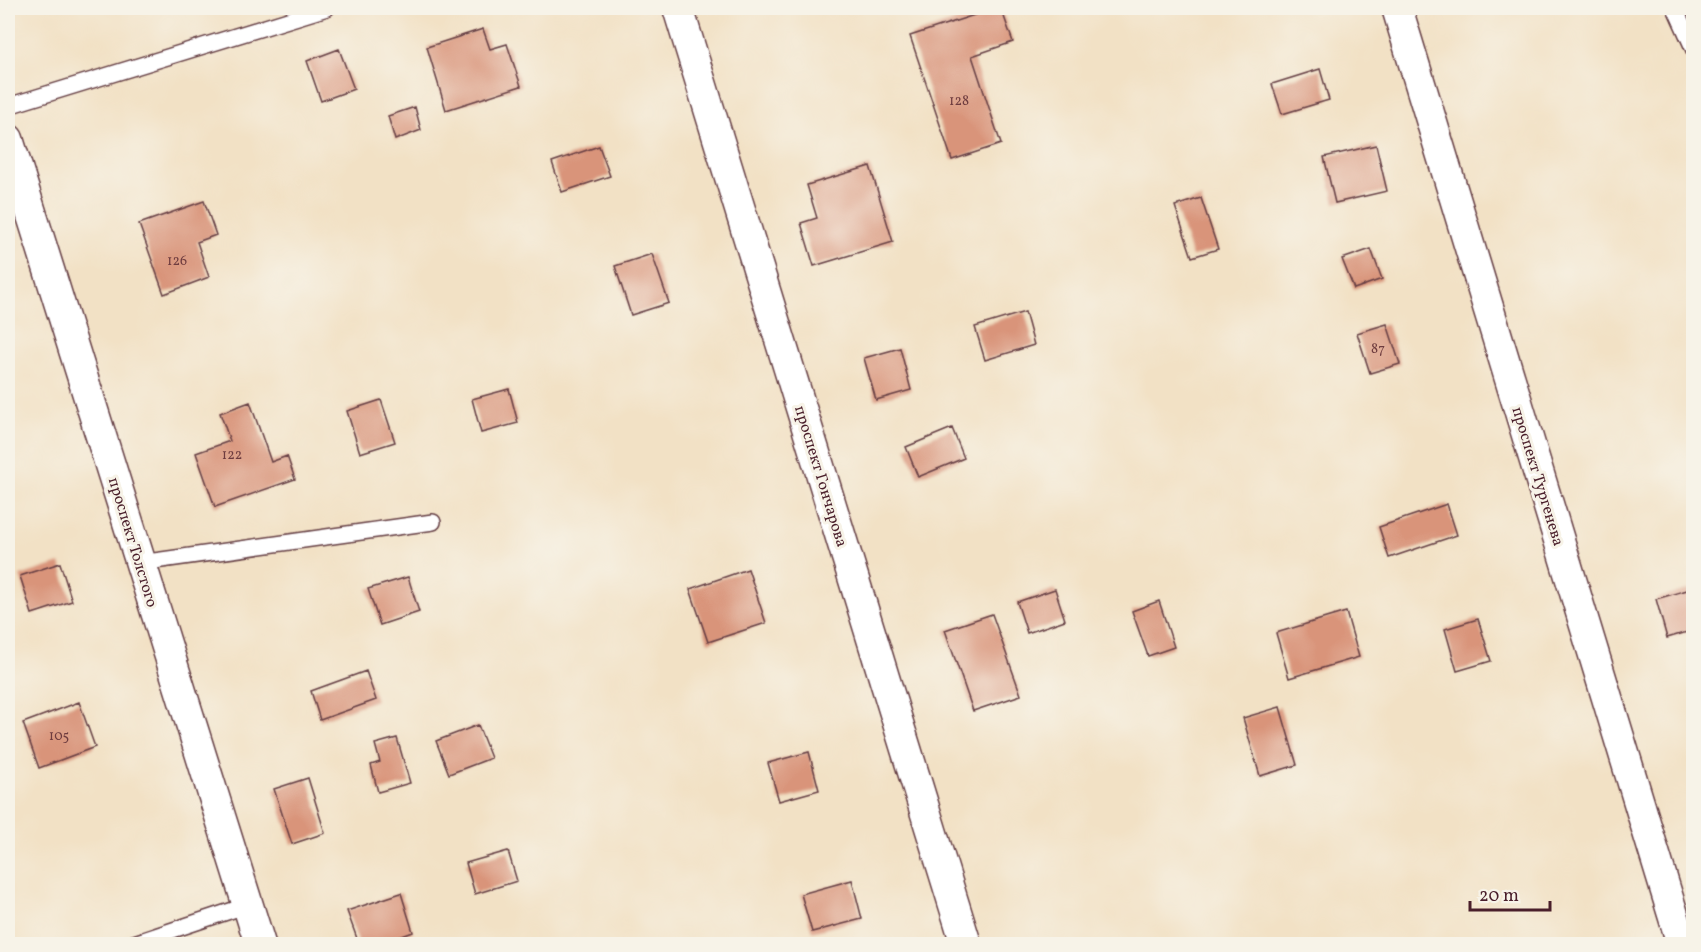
<svg xmlns="http://www.w3.org/2000/svg" width="1701" height="952" font-family="Vollkorn,serif">
<style>
.building{fill:#d9947a}
.lines{fill:none;stroke-linecap:round;stroke-linejoin:round}
.lane-casing{stroke:#633c42;stroke-width:18}
.street-casing{stroke:#633c42;stroke-width:33}
.lane{stroke:#fff;stroke-width:15}
.street{stroke:#fff;stroke-width:30}
.labels{text-anchor:middle;stroke-width:6;stroke-linejoin:round;paint-order:stroke}
.number-label{font-size:14px;fill:#6e3c3f}
.street-label{font-size:16px;fill:#4a1f2b;stroke:#f7f3e8}
</style>
<rect width="100%" height="100%" fill="#f7f3e8"/>
<filter id="ink" filterUnits="userSpaceOnUse"><feTurbulence type="fractalNoise" baseFrequency=".0167" numOctaves="2"/><feDisplacementMap in="SourceGraphic" scale="12" xChannelSelector="R" yChannelSelector="G"/><feConvolveMatrix kernelMatrix="1 2 1 2 8 2 1 2 1" color-interpolation-filters="sRGB"/></filter>
<filter id="wash" filterUnits="userSpaceOnUse"><feTurbulence type="fractalNoise" baseFrequency=".008" numOctaves="4" result="noise"/><feDisplacementMap in="SourceGraphic" scale="24" xChannelSelector="R" yChannelSelector="G"/><feGaussianBlur stdDeviation="1.35" result="paint"/><feColorMatrix in="noise" values="0 0 0 0 0 0 0 0 0 0 0 0 0 0 0 0 0 1.4 0 .05"/><feComposite in="paint" operator="in"/></filter>
<g filter="url(#wash)">
<rect width="100%" height="100%" fill="#f2e1c5"/>
<g id="blocks">
<path class="building" d="M996,8H1001L1013,42L972,56L1001,144L952,160L910,36Z
M483,29L490,49L507,44L521,86L446,110L427,47Z
M339,49L354,89L321,101L307,61Z
M1320,69L1329,100L1282,114L1272,84Z
M415,107L421,130L395,140L388,116Z
M1376,145L1387,191L1335,203L1324,157Z
M599,146L610,176L562,192L552,162Z
M870,166L893,242L814,266L801,223L817,218L807,185Z
M1201,198L1218,249L1192,257L1175,206Z
M204,201L216,235L197,242L209,277L164,294L139,224Z
M1371,249L1382,279L1354,289L1342,259Z
M652,254L669,303L631,315L615,266Z
M1025,312L1034,345L985,360L975,327Z
M1387,324L1400,364L1370,373L1357,333Z
M900,348L911,390L876,400L864,358Z
M509,389L518,423L481,433L472,399Z
M381,400L395,442L360,453L347,411Z
M250,402L271,462L287,456L295,479L215,507L196,453L230,441L220,413Z
M952,428L964,458L918,477L906,447Z
M1447,504L1457,535L1389,558L1379,527Z
M60,563L72,601L32,614L20,576Z
M748,569L766,623L708,642L690,589Z
M408,577L419,612L380,625L368,589Z
M1694,588V630L1667,638L1656,599Z
M1055,589L1065,620L1027,633L1017,602Z
M1159,601L1174,647L1148,656L1132,611Z
M1346,612L1359,657L1289,678L1276,633Z
M992,614L1021,695L973,711L945,630Z
M1478,619L1491,661L1457,671L1445,629Z
M366,671L376,700L320,720L311,691Z
M79,702L95,747L39,768L23,723Z
M1280,707L1297,765L1260,776L1243,718Z
M478,725L491,758L449,774L436,741Z
M397,738L410,783L378,792L371,765L380,762L375,744Z
M809,752L819,790L779,801L768,763Z
M308,778L325,833L292,844L274,789Z
M508,851L517,881L475,894L466,863Z
M852,880L862,919L812,932L801,894Z
M401,893L413,932L381,944H359L347,911Z"/>
</g>
</g>
<g filter="url(#ink)">
<use href="#blocks" fill-opacity="0" stroke="#633c42" stroke-width="1.5"/>
<g class="lines">
<defs>
<path id="lane" d="M1675,8L1694,50
M8,106L327,8
M140,563L433,522
M131,944L248,905"/>
<path id="street" d="M678,8L966,944
M1397,8L1682,944
M8,139L260,944"/>
</defs>
<use href="#lane" class="lane-casing"/>
<use href="#street" class="street-casing"/>
<use href="#lane" class="lane"/>
<use href="#street" class="street"/>
</g>
</g>
<g class="labels">
<g class="number-label">
<text x="959" y="105">128</text>
<text x="177" y="265">126</text>
<text x="1378" y="353">87</text>
<text x="232" y="459">122</text>
<text x="59" y="740">105</text>
</g>
<g class="street-label">
<text transform="translate(822 476) rotate(73)" y="6">проспект Гончарова</text>
<text transform="translate(1539 476) rotate(73)" y="6">проспект Тургенева</text>
<text transform="translate(134 542) rotate(73)" y="6">проспект Толстого</text>
</g>
</g>
<rect width="1701" height="952" fill="none" stroke="#f7f3e8" stroke-width="30"/>
<path d="M1470 901v9h80v-9" fill="none" stroke="#4a1f2b" stroke-width="3"/>
<text x="1479" y="901" font-size="18" fill="#4a1f2b" stroke="#f7f3e8" stroke-width="4.5" paint-order="stroke">20 m</text>
</svg>
